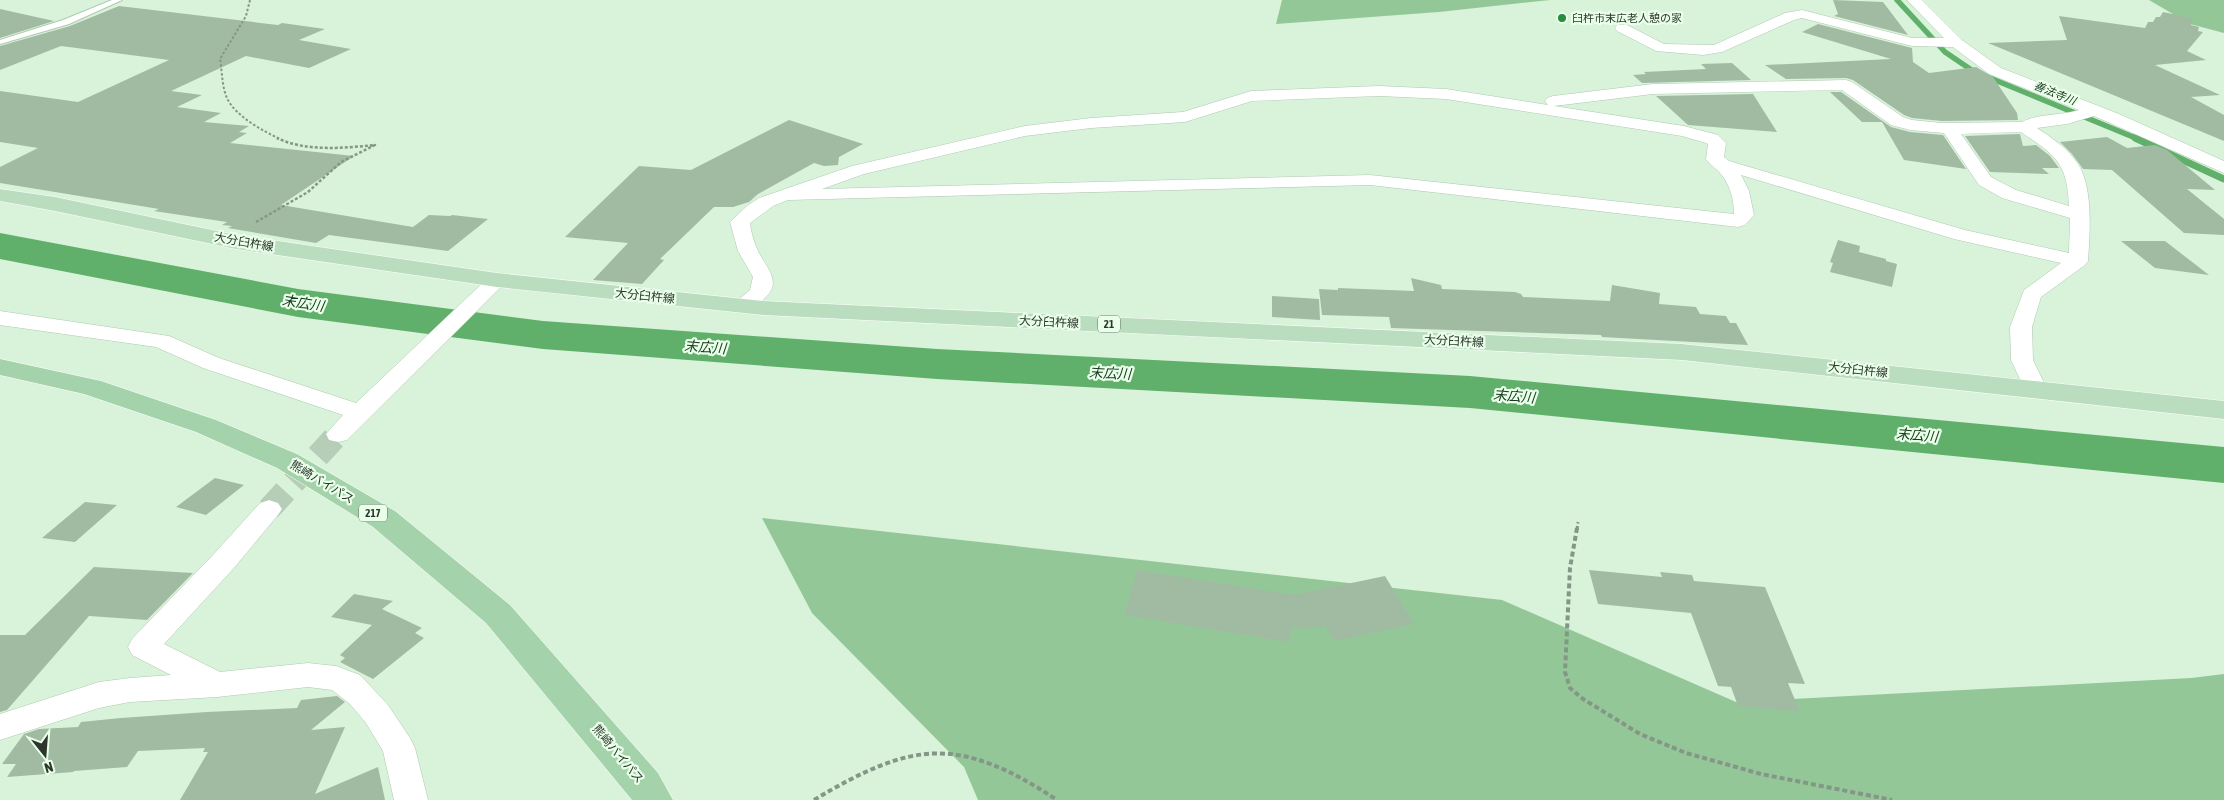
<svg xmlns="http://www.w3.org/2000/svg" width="2224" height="800" font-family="'Asap Condensed','Noto Sans JP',sans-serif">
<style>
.green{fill:#94c798}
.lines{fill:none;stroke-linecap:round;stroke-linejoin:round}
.stream-far1{stroke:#60b06b;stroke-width:5.5}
.stream{stroke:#60b06b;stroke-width:7}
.river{fill:#60b06b;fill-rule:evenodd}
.building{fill:#a1bba3}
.minor-tunnel{stroke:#b6cdb7;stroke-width:24;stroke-dasharray:24 12;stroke-linecap:butt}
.service-casing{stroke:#afc9b1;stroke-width:2}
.minor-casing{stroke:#afc9b1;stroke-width:1}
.primary-casing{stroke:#fff;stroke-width:1}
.trunk-casing{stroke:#fff;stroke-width:1}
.path-far3{stroke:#849685;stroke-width:2;stroke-dasharray:2.5 2;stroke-linecap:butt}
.path-far2{stroke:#849685;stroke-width:2.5;stroke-dasharray:3 2;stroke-linecap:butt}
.path-far1{stroke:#849685;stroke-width:3;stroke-dasharray:4 2.5;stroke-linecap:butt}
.path{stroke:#849685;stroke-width:4;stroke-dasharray:5 3;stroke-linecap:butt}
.service{fill:#fff;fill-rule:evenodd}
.minor{fill:#fff;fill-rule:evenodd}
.primary{fill:#bbddbf;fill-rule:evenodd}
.trunk{fill:#a4d2aa;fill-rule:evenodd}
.poi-dot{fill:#298b3e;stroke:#e9ffea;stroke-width:2}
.labels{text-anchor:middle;stroke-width:4.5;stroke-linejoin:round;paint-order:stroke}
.far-poi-label{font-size:11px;fill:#2c362c;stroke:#e9ffea;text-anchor:start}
.far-water-label{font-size:11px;font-style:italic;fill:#16381b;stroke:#e9ffea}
.shield{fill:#e9ffea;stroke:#657265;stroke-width:1}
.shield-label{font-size:11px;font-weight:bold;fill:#2c362c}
.street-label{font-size:12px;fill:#2c362c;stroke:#e9ffea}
.water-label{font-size:14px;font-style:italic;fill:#16381b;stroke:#e9ffea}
</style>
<rect width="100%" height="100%" fill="#d8f3da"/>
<path class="green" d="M1282,0H1550L1439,12L1276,24Z
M2149,0H2224V33L2190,24Z
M762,518L1502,600L1736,702L2191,678L2224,674V800H978L964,767L812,613Z"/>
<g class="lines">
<path class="stream-far1" d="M1897,0L1945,52L1973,71L2138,139"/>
<path class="stream" d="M2135,138L2224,179"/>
<path class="river" d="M0,233L298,289L543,321L937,349L1470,376L2224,447V483L1470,408L937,379L543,349L298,317L0,259Z"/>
</g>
<path class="building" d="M1833,0L1883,2L1908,35L1834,16L1838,14Z
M119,6L278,25L282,23L325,29L299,40L351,49L309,68L246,56L171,91L202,95L177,107L221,113L204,122L249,126L239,132L247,133L230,143L354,156L281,205L413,227L429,215L450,216L452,215L488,219L448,251L329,235L316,243L228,228L232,226L222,225L227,222L154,211L159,209L0,183V167L38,148L0,142V91L78,102L169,60L61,46L0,70V46L70,26Z
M0,9L54,21L0,38Z
M2163,12L2192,18L2191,25L2199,27L2198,31L2203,32L2187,51L2206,60L2155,65L2220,95L2191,97L2224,115V141L1988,43L2067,40L2059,16L2145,28L2148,22H2153L2156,17H2160Z
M1818,24L1912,48L1913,62L1929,73L1976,67L1993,77L2017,113L2018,120L1942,121L1912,118L1904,115L1853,80L1846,78L1786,79L1765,65L1891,59L1802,32Z
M1732,63L1751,80L1642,83L1633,75L1646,74L1644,72L1706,69L1701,64Z
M1830,92H1841L1891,127L1910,132L1943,135L1966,169L1904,160L1882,122H1862Z
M1753,94L1777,132L1688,125L1656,96Z
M789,120L863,144L839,157L838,165L824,166L814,163L758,194L749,202L733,207H714L660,259L664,260L642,284L593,280L628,243L565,237L639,166L691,170Z
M2020,134L2023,146L2036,145L2050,156L2059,168H2042L2049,174L1990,172L1965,136Z
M2107,137L2127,148L2155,145L2167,150L2215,190L2187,189L2224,219V235L2184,233L2112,170L2083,169L2072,154L2060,142Z
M1838,240L1860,246L1859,252L1886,259V261L1897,264L1892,287L1830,272L1833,263L1830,262Z
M2121,241H2165L2209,275L2155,268Z
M1411,278L1441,285L1442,289L1515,292L1521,294L1523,297L1610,301L1612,285L1660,293L1659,304L1696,307L1700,314L1726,316L1730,323H1736L1748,345L1602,337L1601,335L1391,328L1389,317L1322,315L1319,289L1338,290V288L1414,291Z
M1272,296L1319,299L1320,320L1272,317Z
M215,478L244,485L206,515L176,507Z
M85,502L117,505L75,542L42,538Z
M94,567L193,573L147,620L89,616L7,710L0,712V635H25Z
M1137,570L1294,595L1385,576L1414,624L1334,641L1325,625L1310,629L1292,626L1289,642L1124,615Z
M1589,570L1662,577L1660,572L1692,575L1694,581L1765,587L1805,684L1788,683L1800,712L1738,706L1731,687L1718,686L1691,613L1598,604Z
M354,594L393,601L382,609L422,628L415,633L424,638L373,679L340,662L345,658L340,655L372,625L331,617Z
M337,696L345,702L311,730L345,727L315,794L378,767L385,800H180L208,752H203L205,748L138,751L127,767L74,771L73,772L7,777L16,764H2L24,734L39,729L78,727L81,722L121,718L207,712L297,708L301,700Z"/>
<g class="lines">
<path class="minor-tunnel" d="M269,509L338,434"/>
<defs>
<path id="service" d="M112,0H122L69,24L0,44V40L63,20Z"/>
<path id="minor" d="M1907,0H1922L1962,40L2001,68L2119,114L2224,161V173L2094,116L2067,124L2037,128C2050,137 2065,146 2075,160C2094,183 2090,232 2088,261L2085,265L2041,297L2032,327L2033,360L2047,389L2043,394L2035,396L2027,394L2011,360L2010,327L2024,290L2061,263L1954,239L1741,175L1749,191L1754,215L1745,225L1738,227L1370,185L788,200L773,206L750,223C751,233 755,245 759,253C771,274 783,285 759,303C750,310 746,313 734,311L731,306L750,290L753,277L738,251L730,222L747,206L759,198L852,166L1025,126L1091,118L1183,112L1251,91L1379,86L1446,89L1548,105L1545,101L1547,98L1553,96L1653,84L1846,80L1852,82L1903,117L1912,120L1942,123L2022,122C2039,113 2060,116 2079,110L1989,74L1953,47L1912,46L1802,18L1794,20L1722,52L1703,55L1656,51L1617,31L1615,28L1617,25H1627L1664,44L1714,45L1785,13L1802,10L1912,38H1944ZM1842,90L1891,125L1910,130L1944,133L1979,185L2002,198L2070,218L2069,253L1965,230L1729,161L1724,157L1726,143L1718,135L1684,126L1554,106L1653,94ZM1379,96L1446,99L1682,136L1706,143L1708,144L1706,159C1710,165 1716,168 1720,173C1730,184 1734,200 1734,214L1370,175L822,189L864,174L1025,136L1091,128L1185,122L1252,101ZM2021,132C2056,156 2067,162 2069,206L2016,190L1991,177L1961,134Z
M497,274L504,276L507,280L504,284L347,440L338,442L329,440L326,434L343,415L203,368L156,347L0,325V311L169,336L219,358L356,403L490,276Z
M269,500L278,503L282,509L278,515L233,569L164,644L220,672L308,663L336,666L360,675L388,705L410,738L415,748L428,800H394L383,751L366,723L350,704L332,690L308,687L217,697L130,702L99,708L0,740V714L99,682L130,678L171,675L132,655L128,647L132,639L213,555L260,503Z"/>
<path id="primary" d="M0,189L55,197L236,235L497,273L763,301L1682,344L2224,401V419L1682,360L763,315L497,287L236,249L55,211L0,201Z"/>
<path id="trunk" d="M0,359L101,381L216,420L297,454L395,511L510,605L658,773L673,800H632L486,623L373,527L277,468L196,432L84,394L0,375Z"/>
</defs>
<use href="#service" class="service-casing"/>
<use href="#minor" class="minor-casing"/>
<use href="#primary" class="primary-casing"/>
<use href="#trunk" class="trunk-casing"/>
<path class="path-far3" d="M250,0L246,16L220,59C222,71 222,87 227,98C235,116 263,131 280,139"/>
<path class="path-far2" d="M256,222L308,192L341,162L375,145C344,148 306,152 277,138"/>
<path class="path-far1" d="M1577,530L1578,522"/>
<path class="path" d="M1577,528L1570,568L1565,672L1570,688L1583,699L1640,734L1686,753L1761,774L1892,800
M814,800C912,741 959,735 1057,800"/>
<use href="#service" class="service"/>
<use href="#minor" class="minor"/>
<use href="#primary" class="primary"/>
<use href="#trunk" class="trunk"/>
</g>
<circle class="poi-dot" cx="1562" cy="18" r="5"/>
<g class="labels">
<g class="far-poi-label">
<text x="1572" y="22">臼杵市末広老人憩の家</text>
</g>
<g class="far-water-label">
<text transform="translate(2055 93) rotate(22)" y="4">善法寺川</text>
</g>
<g class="shield">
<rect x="1098" y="315.5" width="22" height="17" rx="4"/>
<rect x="359" y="504.5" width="28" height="17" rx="4"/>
</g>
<g class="shield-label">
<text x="1109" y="328">21</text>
<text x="373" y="517">217</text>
</g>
<g class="street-label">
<text transform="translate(244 242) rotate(10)" y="4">大分臼杵線</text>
<text transform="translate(645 296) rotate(6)" y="4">大分臼杵線</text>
<text transform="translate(1049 322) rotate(3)" y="4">大分臼杵線</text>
<text transform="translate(1454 341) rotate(3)" y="4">大分臼杵線</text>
<text transform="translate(1858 370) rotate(6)" y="4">大分臼杵線</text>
<text transform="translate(322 482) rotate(31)" y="4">熊崎バイパス</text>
<text transform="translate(618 754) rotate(50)" y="4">熊崎バイパス</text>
</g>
<g class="water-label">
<text transform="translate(303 303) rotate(9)" y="5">末広川</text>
<text transform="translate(705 347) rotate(4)" y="5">末広川</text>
<text transform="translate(1110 373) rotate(3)" y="5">末広川</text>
<text transform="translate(1514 396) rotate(5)" y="5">末広川</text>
<text transform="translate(1917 435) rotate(5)" y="5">末広川</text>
</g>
</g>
<g transform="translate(45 755) rotate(163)" stroke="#e9ffea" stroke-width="4" paint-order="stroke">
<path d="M0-4L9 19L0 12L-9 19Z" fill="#2c362c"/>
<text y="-8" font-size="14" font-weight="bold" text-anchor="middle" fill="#2c362c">N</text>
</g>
</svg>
